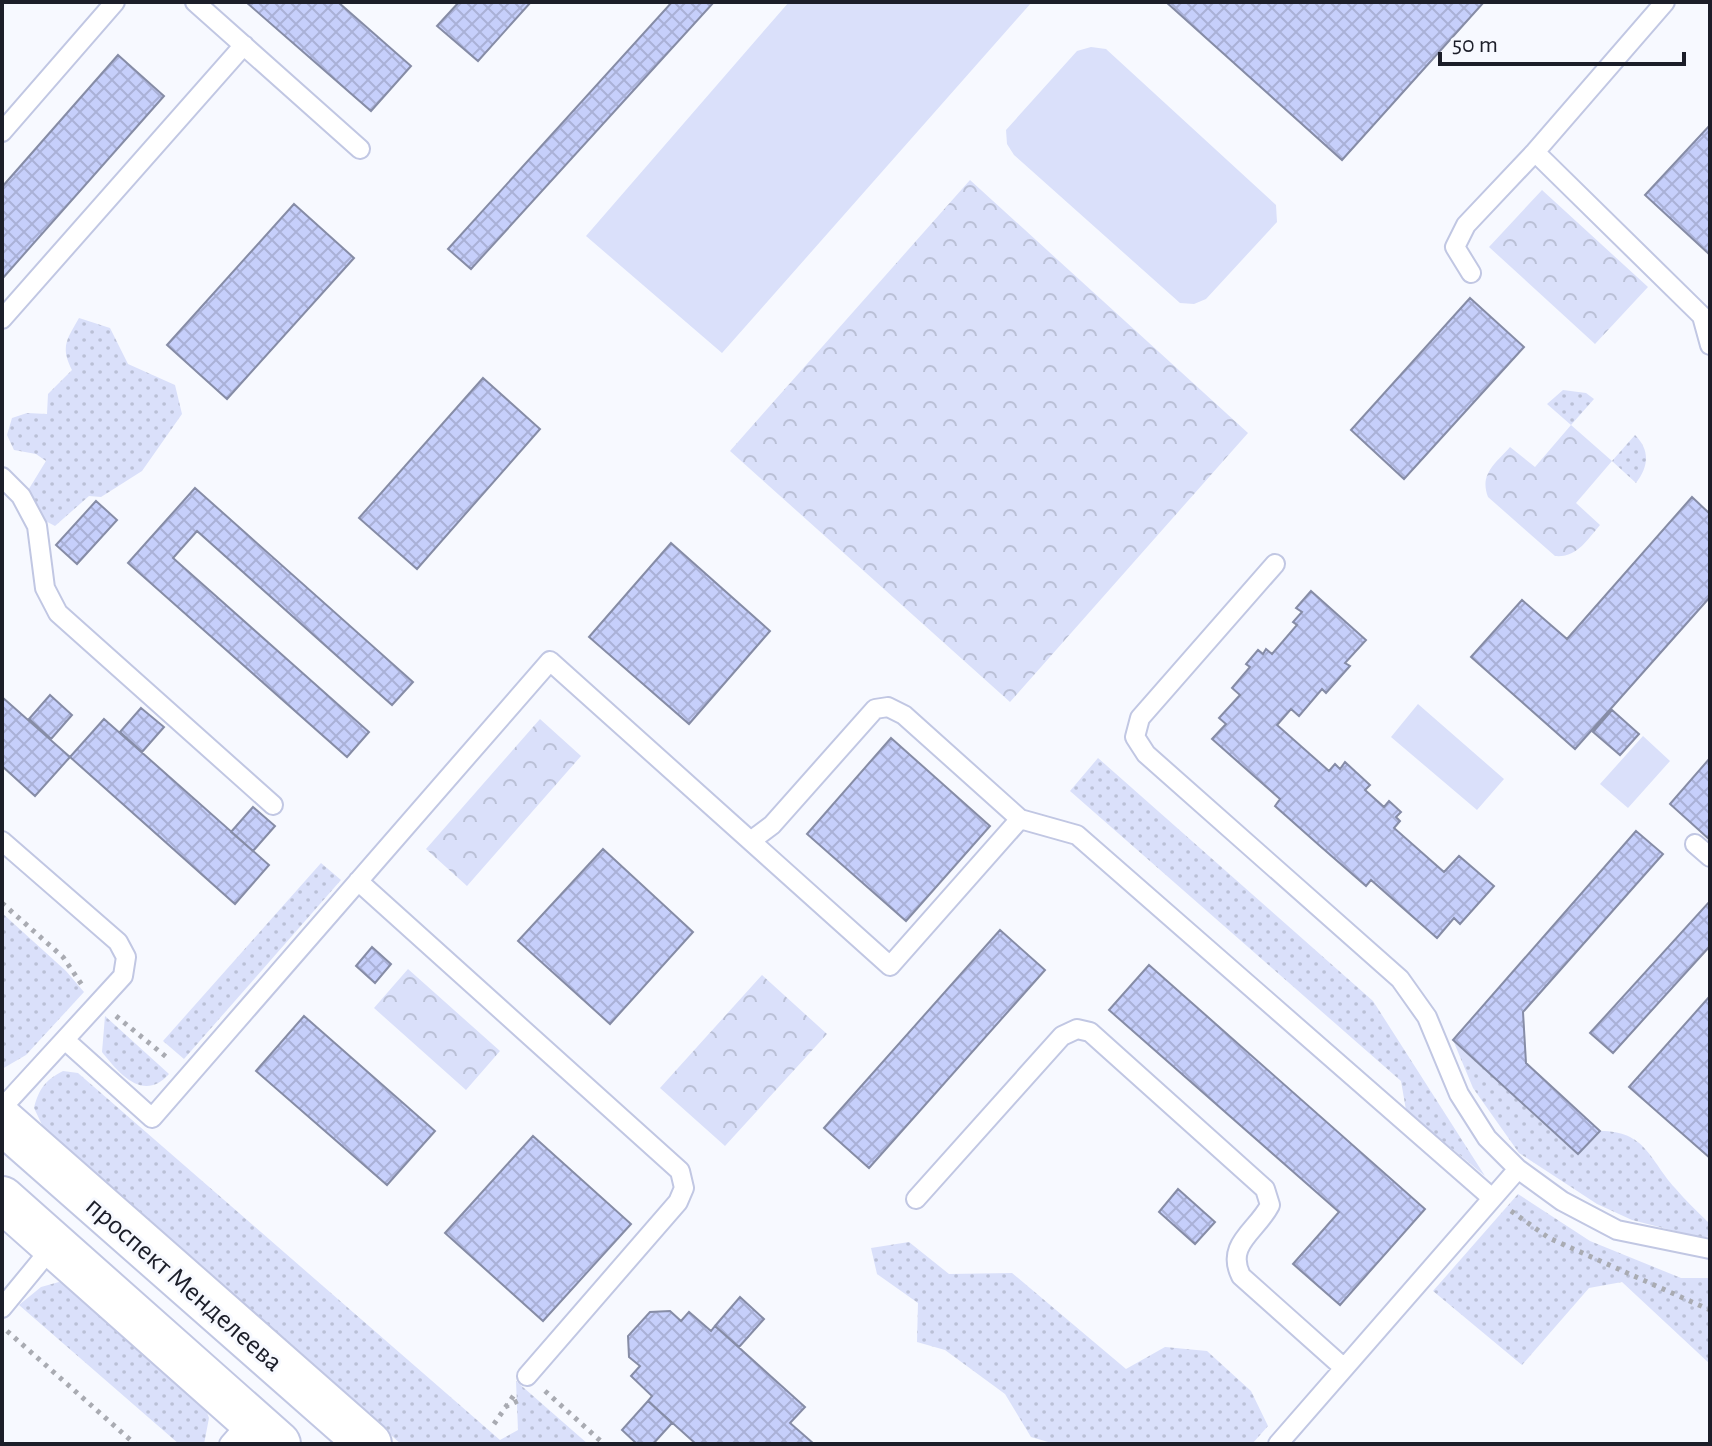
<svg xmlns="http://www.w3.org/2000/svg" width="1712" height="1446" font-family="'Alegreya Sans',sans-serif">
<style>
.grass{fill:url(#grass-dots)}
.park{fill:url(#park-crowns)}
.pitch{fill:#dae0fa}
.building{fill:url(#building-cross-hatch);stroke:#868ca6;stroke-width:2}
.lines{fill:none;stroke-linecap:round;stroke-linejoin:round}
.service-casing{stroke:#c1c7e3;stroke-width:22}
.primary-casing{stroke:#c1c7e3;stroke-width:48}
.path{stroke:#a9abb2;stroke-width:5;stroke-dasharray:4 6;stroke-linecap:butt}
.service{stroke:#fff;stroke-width:18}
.primary{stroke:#fff;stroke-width:44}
.labels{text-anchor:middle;stroke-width:6;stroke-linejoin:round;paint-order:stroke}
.street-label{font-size:28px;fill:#1c1e29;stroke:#f7f9ff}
</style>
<defs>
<pattern id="grass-dots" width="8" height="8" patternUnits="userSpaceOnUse" patternTransform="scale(2)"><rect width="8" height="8" fill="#dae0fa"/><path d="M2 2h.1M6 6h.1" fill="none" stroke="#bac0d6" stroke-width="1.8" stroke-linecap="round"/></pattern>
<pattern id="park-crowns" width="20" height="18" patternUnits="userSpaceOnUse" patternTransform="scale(2)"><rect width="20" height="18" fill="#dae0fa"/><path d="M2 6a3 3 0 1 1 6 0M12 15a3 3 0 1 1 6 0" fill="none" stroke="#bac0d6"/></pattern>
<pattern id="building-cross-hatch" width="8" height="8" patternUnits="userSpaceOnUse" patternTransform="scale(2)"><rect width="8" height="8" fill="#c6cffb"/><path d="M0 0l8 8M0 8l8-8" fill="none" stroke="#aab1d7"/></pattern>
</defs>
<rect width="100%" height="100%" fill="#f7f9ff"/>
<path class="grass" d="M79,318L110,328L128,364L175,385L182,414L142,471L101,497L89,496L55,526L38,517L27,492L46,461L36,454L14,450L7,435L12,418L27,413L47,414L48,394L72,370C60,347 67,339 79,318Z
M1563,390L1586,393L1594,399L1571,425L1547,404Z
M1635,435C1650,450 1649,466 1636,483L1612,461Z
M1098,758L1373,1001L1485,1176L1406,1110L1401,1081L1070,791Z
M321,863L341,880L184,1059L163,1041Z
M2,913L66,971L84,992L26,1055L2,1069Z
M105,1016L169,1074C144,1102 120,1075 102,1052Z
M1453,1040L1578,1154L1600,1131C1646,1131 1649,1159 1675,1188C1686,1201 1698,1212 1710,1224V1236L1702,1238L1632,1220L1597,1204L1519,1153L1473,1088Z
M63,1071L78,1073L500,1440L518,1430L516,1381L588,1444H401L44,1129L34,1108C39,1089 45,1080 63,1071Z
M1518,1194L1590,1241L1681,1278H1710V1364L1622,1282L1589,1288L1522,1365L1433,1291Z
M909,1242L949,1274L1012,1273L1126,1369L1165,1347L1207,1351L1251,1391L1268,1426L1252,1444H1055L1031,1437L1005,1394L945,1350L917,1342L918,1303L877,1274L871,1248Z
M59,1282L67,1283L205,1407L209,1418L204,1444H179L19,1305L41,1287Z"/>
<path class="park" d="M970,180L1248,433L1010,702L730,451Z
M1542,190L1648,287L1595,344L1489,247Z
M1571,425L1612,461L1576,503L1600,525C1587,540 1577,558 1555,556L1488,497C1479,474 1496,463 1510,447L1535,467Z
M540,719L581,756L467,886L426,849Z
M408,969L500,1051L466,1090L374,1008Z
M762,975L827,1034L725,1146L660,1088Z"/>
<path class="pitch" d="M789,2H1032L722,353L586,236Z
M1091,47L1106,49L1276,205L1277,222L1206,299L1194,304L1180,303L1014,155L1007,144L1006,130L1077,51Z
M1418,704L1504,779L1477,810L1391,737Z
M1643,736L1670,761L1628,808L1600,784Z"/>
<path class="building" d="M246,2H338L411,66L371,111Z
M459,2H531L478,61L437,26Z
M672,2H714L471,269L448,249Z
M1166,2H1484L1342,160Z
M118,55L164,96L2,279V187Z
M1710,125V255L1645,195Z
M294,204L354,258L227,399L167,345Z
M1470,298L1524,347L1404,479L1351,430Z
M483,378L540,429L417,569L359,518Z
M195,488L413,682L392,705L197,531L173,558L369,732L347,757L128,563Z
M1692,497L1710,514V597L1575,749L1471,657L1522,600L1567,639Z
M96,501L117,520L77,564L56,545Z
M671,543L770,631L689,724L589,637Z
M1311,591L1366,640L1345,663L1350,666L1326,693L1322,689L1299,716L1291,709L1277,725L1329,771L1335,764L1340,769L1345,762L1370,785L1365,790L1384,807L1389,801L1401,812L1396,817L1400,821L1394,828L1444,872L1459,856L1494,886L1460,924L1454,918L1437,938L1371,880L1366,886L1320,846L1275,806L1280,799L1212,739L1226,724L1219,718L1240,695L1232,688L1250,667L1246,664L1258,650L1263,654L1266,649L1272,654L1297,625L1293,622L1302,612L1296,608Z
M50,695L72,715L51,739L29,719Z
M2,697L70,757L35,796L2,766Z
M141,708L164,727L142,752L120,732Z
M1612,710L1639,734L1620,755L1593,732Z
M104,719L269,865L235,904L70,757Z
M891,738L990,826L906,921L807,834Z
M1710,758V840L1670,804Z
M253,807L275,826L253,851L231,832Z
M1636,831L1663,854L1523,1012L1526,1063L1600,1131L1578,1154L1453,1040Z
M603,849L693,932L610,1024L518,941Z
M1710,901V946L1613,1053L1590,1033Z
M1000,930L1045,970L869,1168L824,1128Z
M372,947L391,964L375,983L356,966Z
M1149,965L1425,1209L1340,1305L1293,1264L1339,1212L1109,1010Z
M1710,996V1158L1629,1087Z
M304,1016L435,1131L387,1185L256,1071Z
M533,1136L631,1224L543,1321L445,1233Z
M1178,1189L1215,1222L1195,1244L1159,1212Z
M740,1297L764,1319L739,1347L715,1326Z
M670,1311L681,1321L689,1312L711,1331L715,1326L805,1407L790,1423L814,1444H696L648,1401L652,1396L631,1376L640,1366L629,1357L628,1336L650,1312Z
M648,1401L672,1423L653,1444H637L622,1430Z"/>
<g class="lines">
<defs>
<path id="service" d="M195,2L360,149
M2,132L115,2
M1535,152L1702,316L1710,345
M1471,273L1455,247L1466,225L1535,152L1665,2
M2,319L244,45
M2,477L21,496L37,526L45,588L58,613L273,805
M1275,564L1140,718L1135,737L1146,754L1400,979L1427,1017L1459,1094L1487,1138L1518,1169L1562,1201L1617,1230L1710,1249
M1020,819L1077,835L1492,1198
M2,841L118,942L126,957L123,976L2,1108
M1695,844L1710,857
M358,881L680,1171L684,1188L678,1202L527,1376
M65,1040L152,1118L550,661L890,966L1020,819L904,715L888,707L875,709L772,825L752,840
M916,1199L1062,1036L1077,1029L1090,1032L1265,1189L1270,1205C1257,1231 1225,1244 1241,1276L1344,1368
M2,1308L53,1246
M229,1444L250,1420
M1278,1444L1518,1169"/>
<path id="primary" d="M2,1121L369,1444
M2,1199L278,1444"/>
</defs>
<use href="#service" class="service-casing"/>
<use href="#primary" class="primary-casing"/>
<path class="path" d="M2,903L63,957L82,985
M116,1016L170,1060
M1511,1211L1549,1238L1710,1310
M7,1331L135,1444
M545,1391L604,1444
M505,1407L522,1399
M494,1424L514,1395"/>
<use href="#service" class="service"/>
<use href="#primary" class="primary"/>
</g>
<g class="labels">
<g class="street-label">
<text transform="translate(185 1283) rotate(41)" y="10">проспект Менделеева</text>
</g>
</g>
<rect width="1712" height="1446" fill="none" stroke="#1c1e29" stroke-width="8"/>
<path d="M1440 52v12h244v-12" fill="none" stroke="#1c1e29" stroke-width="4"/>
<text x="1452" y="52" font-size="24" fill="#1c1e29" stroke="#f7f9ff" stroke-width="6" paint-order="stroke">50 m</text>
</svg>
